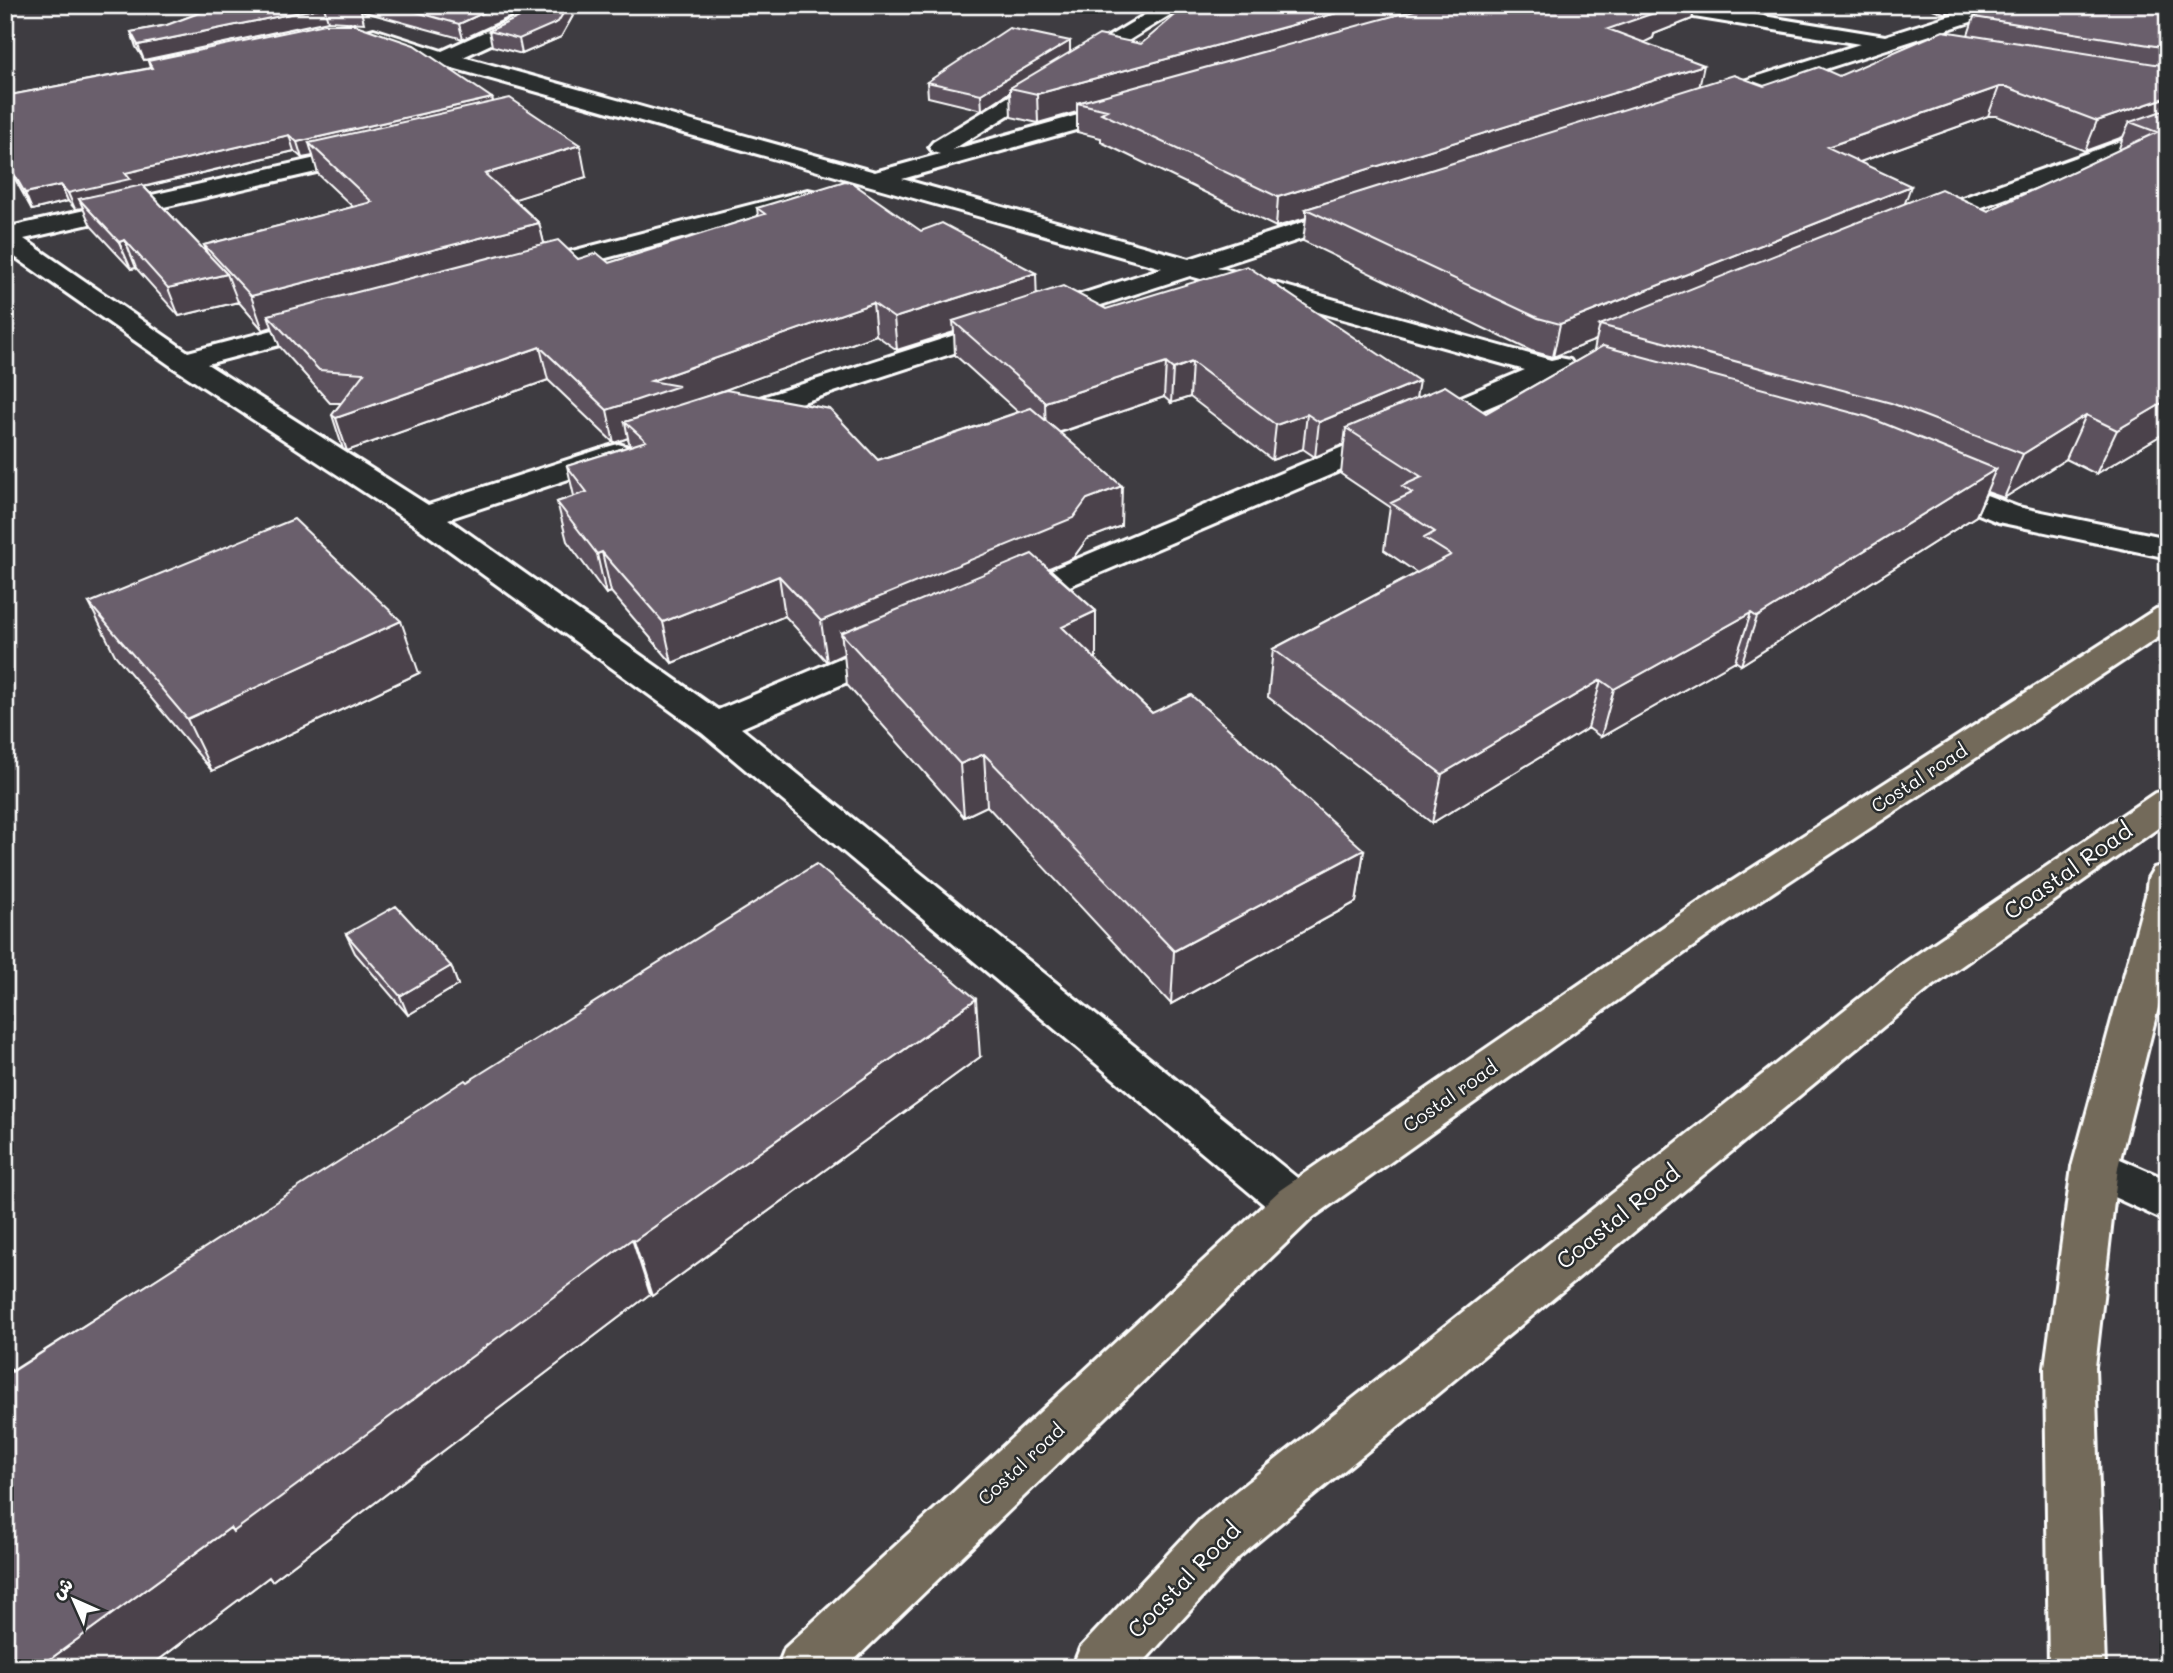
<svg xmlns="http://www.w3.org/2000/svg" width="2173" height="1673" font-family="Mali,'Playpen Sans Arabic',sans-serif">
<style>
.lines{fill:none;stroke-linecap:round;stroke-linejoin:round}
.minor-casing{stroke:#fff;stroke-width:6}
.trunk-casing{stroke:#fff;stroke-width:6}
.minor{fill:#2a2d2e;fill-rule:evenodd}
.trunk{fill:#736a5a;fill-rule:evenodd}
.wall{fill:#5c515d;stroke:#fff;stroke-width:2;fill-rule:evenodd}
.shaded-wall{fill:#4b424c;stroke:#fff;stroke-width:2}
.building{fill:#6b5e6c;stroke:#fff;stroke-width:2}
.labels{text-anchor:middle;stroke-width:5;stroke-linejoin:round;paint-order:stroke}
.street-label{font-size:19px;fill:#fff;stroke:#2a2d2e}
.near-street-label{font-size:23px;fill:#fff;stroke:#2a2d2e}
</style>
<rect width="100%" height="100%" fill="#3e3c41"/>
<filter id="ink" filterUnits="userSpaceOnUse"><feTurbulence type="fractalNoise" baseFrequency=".0143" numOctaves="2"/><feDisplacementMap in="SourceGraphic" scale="14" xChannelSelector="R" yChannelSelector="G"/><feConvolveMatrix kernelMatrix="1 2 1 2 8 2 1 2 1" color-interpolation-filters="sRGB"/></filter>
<g filter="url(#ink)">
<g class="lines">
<defs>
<path id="minor" d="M543,5H570L567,9L463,57L875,172L940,154L933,152L929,147L933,142L1161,5H1186L952,150L1128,101L1136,103L1139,108L1136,113L902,179L1189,259L1344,209L1353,207L1362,209L1365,214L1362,219L1217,267L1551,360L1560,358L1570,360L1574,366L1619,379L1623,385L1619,391L1609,394L1555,379L1025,605L1013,608L1001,605L996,598L1001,591L1525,370L1190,276L742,422L732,425L722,422L717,416L722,410L1162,268L435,63L367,39L364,35L367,31L374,29L442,51Z
M1647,5H1696L1885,36L1982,5H2014L2011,9L1707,107L1699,105L1696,100L1699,95L1860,44L1657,11Z
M2168,124V139L1930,226L1921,229L1912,226L1908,221L1912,216Z
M365,147L373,149L377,154L373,159L24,239L188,352L327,316L337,318L341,324L337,330L207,364L428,505L607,447L618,444L629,447L633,453L629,459L448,519L718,710L881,641L893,638L905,641L910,649L905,657L741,728L1312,1190L1319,1204L1312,1218L1296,1224L1280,1218L702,733L413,524L174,368L5,250V228Z
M808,190L817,192L820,197L817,202L527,279L518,277L514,271L518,265Z
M1934,475L2018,507L2168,538V558L1998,522L1923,491L1919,484L1923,477Z
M2095,1148L2168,1180V1222L2079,1181L2072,1167L2079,1153Z"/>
<path id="trunk" d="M2168,606V631L1726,923L1312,1218L846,1668H777L785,1648L1280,1190L1698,903L2156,609Z
M2168,789V821L1930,988L1239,1557L1138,1668H1072L1080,1648L1201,1519L1900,966L2155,793Z
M2168,864V968L2118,1167L2095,1367L2105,1668H2049L2045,1367L2072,1167L2146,895L2148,878L2154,868Z"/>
</defs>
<use href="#minor" class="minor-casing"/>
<use href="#trunk" class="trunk-casing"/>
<use href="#minor" class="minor"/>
<use href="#trunk" class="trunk"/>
</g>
<path class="wall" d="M220,5H536L463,39L361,11L364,23L328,21L144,60L136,47L131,32L167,25Z
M546,5H579L561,37L522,54L492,46L489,31Z
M1922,5H1973L1946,14Z
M1980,5H2168V431L2096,474L2066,459L2004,498L1987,492L1976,516L1741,665L1735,661L1601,737L1588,728L1432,823L1268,697L1273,649L1417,573L1384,550L1390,507L1341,474L1344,444L1315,457L1303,449L1272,460L1190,397L1171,403L1164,397L1060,433L1121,526L1087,539L1073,558L1049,568L1096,611V660L1152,713L1364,850L1356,902L1171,1004L987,806L964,817L847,685L844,654L827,662L785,616L672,663L611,592L606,594L567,541L557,502L574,496L567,466L630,446L628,438L614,443L548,380L347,451L343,449L332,415L341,403H330L280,347L272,327L263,330L237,300L238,302L179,316L136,268L131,269L91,226L83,208L75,209L68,201L32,210L5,161V96L150,68L148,61L492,98L493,102L586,177L514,199L539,223L544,244L578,259L609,263L758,216L757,208L921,231L1037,294L1106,309L1416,399L1486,413L1594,351L1596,340L1553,357L1531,351L1303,241L1306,218L1276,227L1101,142V138L1077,132V112L1038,123L1011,117L1010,92L982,110L928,97L927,82L1070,52L1141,44L1692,19L1654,34L1653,38L1643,42L1699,86H1764L1839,76L1968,35L1974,17L1976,16ZM1988,116H1997L2085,151L2123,137L2118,151L1988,211L1905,203L1860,162ZM294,151L302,158L313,156L318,174L353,207L204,245L207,253L144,187ZM954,332L955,355L1018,412L878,460L719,392L876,335L897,350Z
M89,603L419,673L212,771L115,655Z
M346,934L451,966L458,985L408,1015L355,953Z
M980,1057L652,1296L650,1294L272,1581L269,1577L148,1668H5L10,1369L12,1371L467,1082Z"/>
<path class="shaded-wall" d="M500,5H536L463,39L459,24Z
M568,5H579L561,37L522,54L519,39Z
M1366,5H1460L1077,103V112L1038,123L1037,94Z
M1663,5H1696L1692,19L1654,34L1653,38L1645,42L1602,57L1608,29Z
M1949,5H1973L1946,14Z
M324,7L328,21L144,60L138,45Z
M1070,41V56L1010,88V92L982,110L981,94Z
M1704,65L1698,93L1306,209V218L1276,227L1278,197Z
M1999,87L1988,116L1818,177L1827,147Z
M2168,97V122H2130L2123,137L2085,151L2097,121Z
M492,98L496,114L309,143L313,156L302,158L297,142Z
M289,135L294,151L134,189L79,199L83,208L75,209L68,193L125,173Z
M580,145L586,177L493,206L485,174Z
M61,185L68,201L32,210L25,193Z
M1911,186L1900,217L1600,325L1596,340L1553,357L1560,324Z
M539,223L547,255L268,315L272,327L263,330L251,296Z
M125,240L136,268L131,269L119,242Z
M1036,273L1037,305L953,321L954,332L897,350L894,318Z
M227,274L238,302L179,316L168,288Z
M873,303L876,335L683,405L625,422L628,438L614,443L607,410L651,381Z
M540,347L548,380L347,451L336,418Z
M1192,362L1190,397L1171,403L1173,369Z
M1166,363L1164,397L1046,437L1045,402Z
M1419,381L1413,415L1346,428L1344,444L1315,457L1319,422Z
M2168,400V431L2096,474L2117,430Z
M1307,414L1303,449L1272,460L1276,425Z
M2086,415L2066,459L2004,498L2023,454Z
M1996,469L1976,516L1741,665L1757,617Z
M1122,486L1121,526L1087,539L1073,558L856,649L841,633L844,654L827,662L821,621L1087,499Z
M602,552L611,592L606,594L597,554Z
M779,576L785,616L672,663L663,622Z
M1096,611V663L1062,627Z
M1751,613L1735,661L1601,737L1614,689Z
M401,621L419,673L212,771L187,719Z
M1601,680L1588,728L1432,823L1442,774Z
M984,754L987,806L964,817L960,764Z
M1364,850L1356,902L1171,1004L1174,951Z
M451,966L458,985L408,1015L400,996Z
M976,999L980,1057L652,1296L634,1241Z
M632,1239L650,1294L272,1581L269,1577L148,1668H38L230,1528Z"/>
<path class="building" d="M220,5H356L360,8L324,7L138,45L131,32L167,25Z
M391,5H500L459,24Z
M546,5H568L558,22L519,39L489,31Z
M1187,5H1366L1037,94L1010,88L1099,35L1141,44Z
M1433,5H1663L1654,8L1659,10L1651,14L1608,29L1704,65L1278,197L1101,113L1107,110L1077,103Z
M2001,5H2168V48L1974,17Z
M325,24H353L414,45L492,98L297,142L289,135L125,173L130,179L68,193L61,185L25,193L5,158V96L152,68L148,61Z
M1009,28L1070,41L981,94L927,82Z
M1943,31L2168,66V97L2097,121L2007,87H1999L1827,147L1911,186L1560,324L1538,318L1306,209L1734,75L1764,86L1819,67L1839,76Z
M510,98L580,145L485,174L539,223L251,296L204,245L372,202L309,143Z
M2168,109V400L2117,430L2086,415L2023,454L1891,403L1600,325L1941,189L1988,211L2157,132L2130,122Z
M845,181L851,182L921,231L942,223L1036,273L894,318L873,303L651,381L679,386L607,410L540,347L336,418L332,415L364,373L319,370L268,315L558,240L578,259L597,253L609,263L765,214L757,208Z
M142,185L227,274L168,288L125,240L119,242L79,199Z
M1247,266L1419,381L1319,422L1307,414L1276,425L1192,362L1173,369L1166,363L1045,402L953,321L1063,286L1106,309Z
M1603,346L1868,417L1996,469L1757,617L1751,613L1614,689L1601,680L1442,774L1273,649L1451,555L1424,538L1435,532L1391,503L1412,493L1402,486L1422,477L1346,428L1445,386L1486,413Z
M726,390L830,409L878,460L1031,408L1122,486L1087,499L1073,518L821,621L779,576L663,622L602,552L597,554L557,502L587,492L567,466L646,441L625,422Z
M294,519L401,621L187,719L89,603Z
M1032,554L1096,611L1062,627L1152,713L1191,695L1364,850L1174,951L984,754L960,764L841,633Z
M816,864L976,999L634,1241L632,1239L233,1532L230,1528L38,1668H5V1372L10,1369L12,1372L465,1080L467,1082Z
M396,906L451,966L400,996L346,934Z"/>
</g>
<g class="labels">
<g class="street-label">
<text transform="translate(1919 778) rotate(-33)" y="7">Costal road</text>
<text transform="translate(1450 1096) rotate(-35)" y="7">Costal road</text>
<text transform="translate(1021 1464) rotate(-43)" y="7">Costal road</text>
</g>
<g class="near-street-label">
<text transform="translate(2068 871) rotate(-35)" y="8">Coastal Road</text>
<text transform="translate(1618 1217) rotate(-39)" y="8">Coastal Road</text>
<text transform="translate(1184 1580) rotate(-46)" y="8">Coastal Road</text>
</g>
</g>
<rect width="2173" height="1673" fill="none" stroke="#2a2d2e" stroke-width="28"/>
<rect x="14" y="14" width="2145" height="1645" fill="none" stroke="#fff" stroke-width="2.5" filter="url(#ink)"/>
<g transform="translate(74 1600) rotate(315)" stroke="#2a2d2e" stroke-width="5" paint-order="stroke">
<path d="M0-5L12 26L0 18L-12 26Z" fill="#ffffff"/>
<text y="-10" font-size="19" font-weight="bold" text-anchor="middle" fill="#ffffff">ش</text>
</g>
</svg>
